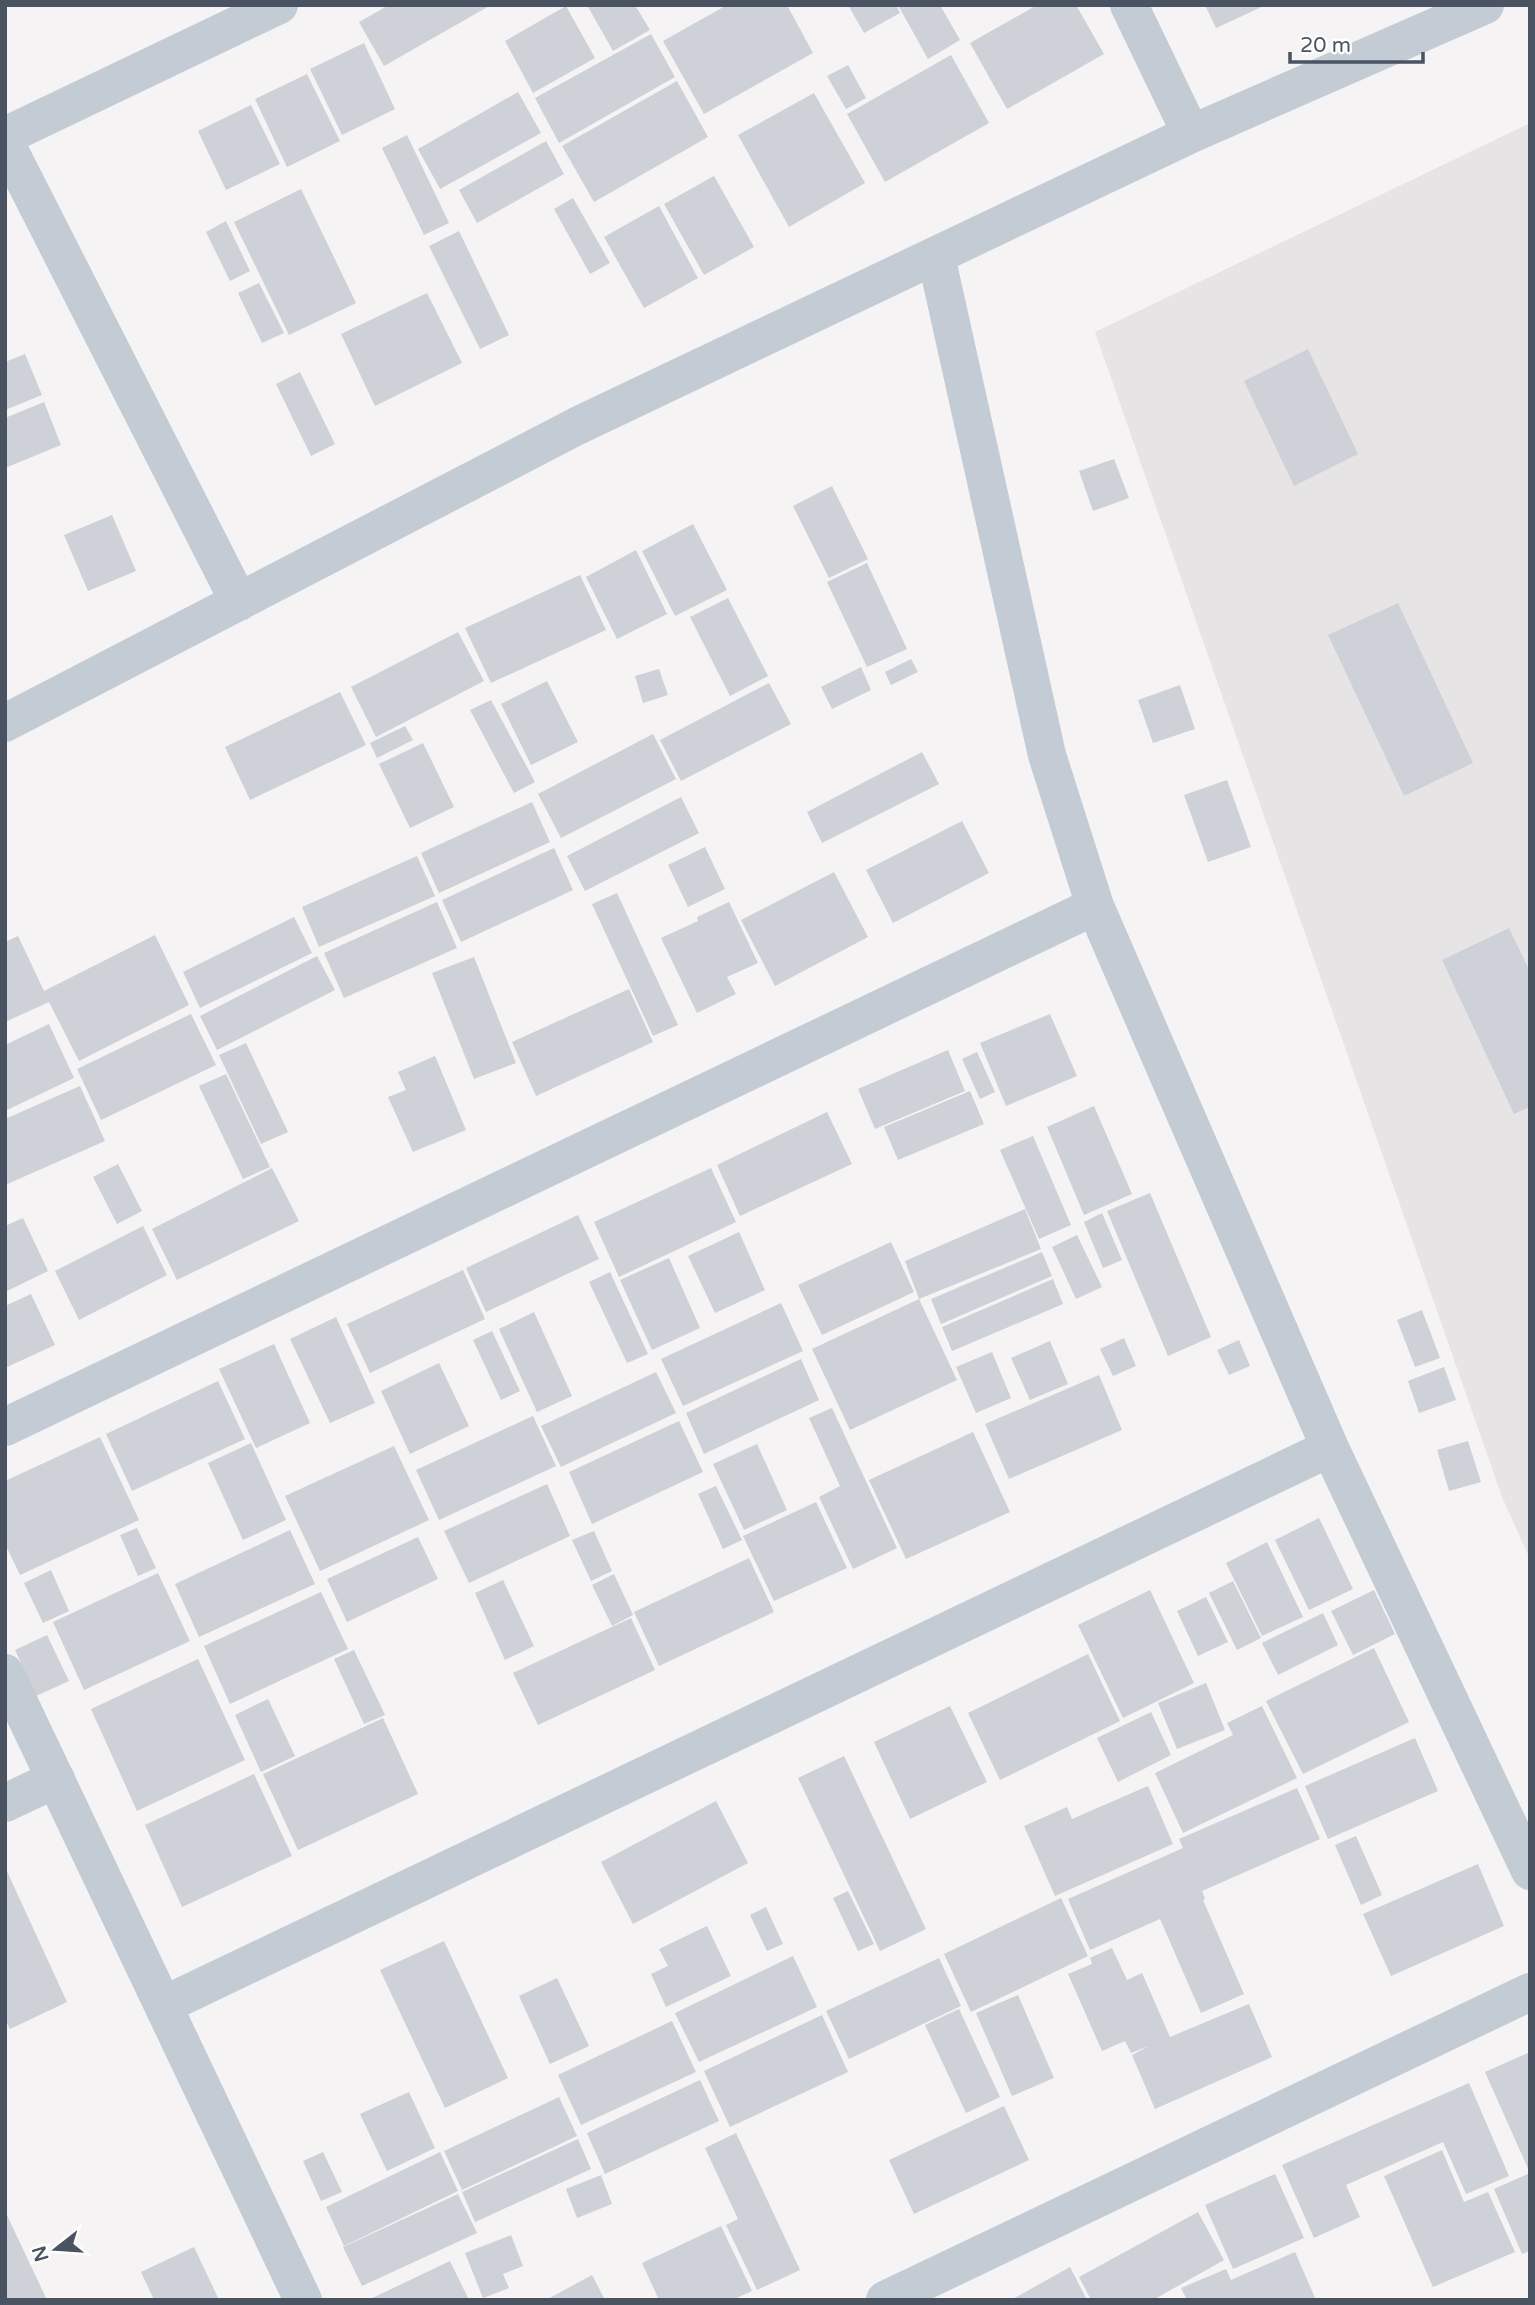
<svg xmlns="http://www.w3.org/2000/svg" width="1535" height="2305" font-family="'Varela Round',sans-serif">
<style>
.education{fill:#e6e4e5}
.building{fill:#ced1d7}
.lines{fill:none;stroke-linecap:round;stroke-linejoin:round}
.minor{stroke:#c3cbd4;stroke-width:38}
</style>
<rect width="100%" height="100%" fill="#f5f3f3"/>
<path class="education" d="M1530,123V1559L1502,1497L1095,332Z"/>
<path class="building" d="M389,5H491L384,66L359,22Z
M587,5H635L650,30L613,51Z
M727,5H787L813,53L704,114L663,41Z
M848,5H896L900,13L864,33Z
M903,5H940L960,40L928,59L899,7Z
M1037,5H1076L1104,54L1007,109L970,43Z
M1205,5H1266L1216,28Z
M566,6L595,58L533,93L505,41Z
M651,34L675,77L559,143L535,98Z
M364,43L395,109L342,135L310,69Z
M951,55L989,123L885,182L847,114Z
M848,65L866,98L846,109L827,76Z
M307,74L340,141L287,167L255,99Z
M677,81L708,137L594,202L562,146Z
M518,92L541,133L440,189L418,149Z
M814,93L865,183L789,227L738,135Z
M251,105L280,164L226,190L198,131Z
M407,135L449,223L424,235L382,148Z
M546,141L564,174L477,223L459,190Z
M714,176L754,247L704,275L664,204Z
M301,189L356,303L289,335L234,222Z
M573,198L610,263L590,274L554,209Z
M659,206L698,278L644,308L604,237Z
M226,221L250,271L230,281L206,232Z
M459,231L509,335L480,349L429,246Z
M259,283L284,333L262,343L238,293Z
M427,293L462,363L375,406L341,334Z
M1308,349L1358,454L1294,486L1244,381Z
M25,354L42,395L5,410V362Z
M300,372L335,444L311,456L276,384Z
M44,402L61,445L5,468V418Z
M1114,459L1129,498L1093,511L1079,471Z
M832,486L868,559L829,578L793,506Z
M112,515L136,571L88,591L64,535Z
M693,524L727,590L675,616L642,551Z
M636,550L667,614L617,639L586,577Z
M867,563L907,649L867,667L827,582Z
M580,575L606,630L491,683L465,628Z
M728,598L768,676L730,696L690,617Z
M1398,603L1473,763L1404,796L1328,635Z
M458,632L484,681L376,737L351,687Z
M911,659L918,672L891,685L885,672Z
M861,667L871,690L832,709L821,687Z
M659,669L668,695L643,703L635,676Z
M547,681L578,742L531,765L501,704Z
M769,683L791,724L681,781L660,740Z
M1180,685L1195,729L1153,743L1138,700Z
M340,692L366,745L250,800L225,747Z
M491,700L535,782L514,793L470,710Z
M405,726L413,740L377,758L370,743Z
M653,734L676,779L561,838L538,794Z
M423,743L454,807L410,828L379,764Z
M922,752L939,784L822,843L807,812Z
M1227,780L1251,847L1208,862L1184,795Z
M681,797L699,833L585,891L567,856Z
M532,802L550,842L439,893L421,853Z
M962,821L989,873L893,923L866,870Z
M705,847L725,889L688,907L668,865Z
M554,848L573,890L461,942L442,900Z
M417,856L435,896L319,947L302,907Z
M834,872L868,937L775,986L741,920Z
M617,893L678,1025L653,1036L592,904Z
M437,902L457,948L344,998L324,953Z
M729,902L758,963L727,977L736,994L697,1013L661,938L698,921L697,917Z
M294,917L312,953L200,1008L183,972Z
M1509,928L1530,972V1107L1514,1114L1442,960Z
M155,935L189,1005L79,1061L49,1002L5,1022V942L18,936L44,991Z
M317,956L335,990L217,1050L200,1016Z
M474,957L516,1063L474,1079L432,973Z
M629,989L653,1042L536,1096L512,1042Z
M191,1014L216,1065L101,1120L77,1069Z
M1050,1014L1077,1076L1006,1106L980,1043Z
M49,1024L74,1078L5,1111V1045Z
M246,1043L288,1132L261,1144L219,1055Z
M948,1050L965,1091L875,1129L858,1089Z
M977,1052L995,1092L980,1099L962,1059Z
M435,1056L466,1130L413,1152L388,1097L406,1090L398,1072Z
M226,1074L270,1167L243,1179L199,1086Z
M80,1086L105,1141L5,1185V1119Z
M970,1091L984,1124L898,1160L884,1127Z
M1094,1106L1132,1194L1084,1215L1047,1127Z
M827,1112L852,1164L740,1216L717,1165Z
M1033,1136L1071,1225L1039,1239L1000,1150Z
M118,1164L142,1211L117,1224L93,1177Z
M272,1168L299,1221L177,1280L152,1229Z
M711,1168L736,1222L619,1277L594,1222Z
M1150,1193L1211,1337L1168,1356L1107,1211Z
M1025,1209L1041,1249L919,1299L905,1261Z
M1102,1213L1122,1260L1103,1268L1084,1222Z
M578,1215L599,1259L486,1312L466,1268Z
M23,1218L48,1271L5,1292V1226Z
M143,1226L167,1275L79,1320L55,1271Z
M739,1232L765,1290L715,1313L688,1256Z
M1077,1235L1102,1287L1076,1299L1052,1247Z
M891,1242L914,1292L822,1335L798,1285Z
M1042,1252L1052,1276L941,1324L931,1299Z
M669,1258L700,1328L652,1350L620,1280Z
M463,1270L485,1319L370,1373L347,1324Z
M610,1272L648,1354L627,1363L589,1282Z
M1053,1279L1063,1304L952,1351L942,1327Z
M31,1294L55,1345L5,1368V1306Z
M919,1299L957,1380L850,1430L812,1349Z
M781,1303L803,1351L683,1406L661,1359Z
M1422,1310L1440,1358L1415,1367L1397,1320Z
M534,1312L572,1396L537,1412L499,1329Z
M336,1317L375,1403L330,1423L290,1339Z
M492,1331L520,1391L501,1400L473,1340Z
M1124,1338L1136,1366L1113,1376L1100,1349Z
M1239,1340L1250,1366L1229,1375L1217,1350Z
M1050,1341L1068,1384L1030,1400L1011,1358Z
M274,1344L310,1423L256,1448L219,1369Z
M992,1352L1011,1398L976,1413L956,1367Z
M801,1359L819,1400L704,1454L686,1413Z
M439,1363L469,1426L410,1454L381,1391Z
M1444,1367L1456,1400L1419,1413L1408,1381Z
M656,1372L676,1413L561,1467L541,1426Z
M1099,1375L1122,1430L1009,1479L985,1424Z
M218,1381L245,1439L132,1491L106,1434Z
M832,1408L897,1548L853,1569L819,1497L840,1486L809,1418Z
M533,1416L556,1466L439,1520L416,1470Z
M679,1421L703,1472L592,1524L569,1472Z
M973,1432L1010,1512L906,1559L869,1480Z
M100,1437L139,1520L20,1575L5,1544V1481Z
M1468,1441L1481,1482L1449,1491L1437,1450Z
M251,1443L286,1520L243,1540L208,1463Z
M757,1444L787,1510L744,1530L713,1464Z
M394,1446L429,1520L320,1571L285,1496Z
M547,1484L570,1536L469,1583L444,1531Z
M716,1486L742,1540L723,1549L698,1494Z
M816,1502L847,1568L774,1601L743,1536Z
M1319,1518L1353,1589L1309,1610L1275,1540Z
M137,1528L156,1568L138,1576L120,1535Z
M290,1530L315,1584L199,1637L175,1584Z
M594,1531L612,1571L591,1581L572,1540Z
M418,1537L438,1579L347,1622L327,1579Z
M1267,1542L1303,1617L1262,1636L1226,1563Z
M749,1558L774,1612L659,1666L634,1612Z
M51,1570L69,1611L43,1623L24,1583Z
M158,1573L190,1641L84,1690L53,1622Z
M614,1574L633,1615L612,1626L592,1585Z
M503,1580L534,1646L505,1660L475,1593Z
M1233,1581L1261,1638L1237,1650L1209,1593Z
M1150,1590L1194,1683L1123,1718L1078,1625Z
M1374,1590L1395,1634L1353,1655L1331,1611Z
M321,1592L348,1649L230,1704L204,1646Z
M1206,1597L1228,1642L1198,1656L1177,1611Z
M1323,1613L1338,1645L1278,1675L1262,1643Z
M631,1618L655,1670L538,1725L513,1673Z
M47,1635L69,1681L36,1696L15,1650Z
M1374,1648L1409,1722L1303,1774L1266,1701Z
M354,1650L385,1715L364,1724L334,1659Z
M1088,1654L1120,1721L1000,1780L968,1713Z
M198,1659L245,1760L137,1811L91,1709Z
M1206,1683L1225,1730L1177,1749L1158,1703Z
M268,1699L295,1756L261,1772L235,1715Z
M950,1706L987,1782L910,1819L874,1742Z
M1262,1706L1297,1778L1183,1833L1155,1773L1233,1735L1227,1723Z
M1151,1712L1171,1755L1118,1782L1097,1738Z
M383,1718L418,1794L298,1850L263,1774Z
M1415,1738L1438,1791L1328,1839L1305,1786Z
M844,1756L926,1929L880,1951L798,1778Z
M254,1774L292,1856L182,1907L145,1825Z
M1148,1786L1173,1844L1055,1896L1024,1826L1067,1807L1072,1819Z
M1297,1788L1320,1839L1202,1891L1205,1899L1203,1900L1244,1994L1201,2013L1160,1919L1090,1950L1068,1899L1183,1848L1179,1839Z
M716,1801L748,1863L633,1924L601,1862Z
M1356,1836L1382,1895L1361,1905L1335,1845Z
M1478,1864L1504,1926L1391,1976L1363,1914Z
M5,1867L67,2002L10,2029L5,2019Z
M848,1891L874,1944L858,1951L833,1898Z
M1061,1898L1088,1956L971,2012L944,1954Z
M766,1907L783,1944L767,1951L750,1915Z
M707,1926L731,1976L666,2007L651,1974L668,1966L659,1949Z
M444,1941L508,2078L445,2108L380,1970Z
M1112,1948L1127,1980L1142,1973L1170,2037L1249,2004L1272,2057L1155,2109L1132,2055L1149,2046L1131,2053L1125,2041L1102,2051L1068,1974L1092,1964L1090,1958Z
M793,1956L817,2007L699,2062L675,2013Z
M939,1958L961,2006L849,2059L826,2011Z
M557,1978L589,2046L550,2064L519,1996Z
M1018,1995L1054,2078L1012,2096L976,2013Z
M959,2009L1000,2097L966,2113L925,2025Z
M822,2015L848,2072L730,2127L704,2071Z
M672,2021L696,2072L581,2125L558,2075Z
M1530,2052V2251L1522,2254L1494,2189L1530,2173L1485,2072Z
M700,2080L719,2121L605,2174L587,2133Z
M1469,2083L1509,2176L1466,2194L1443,2142L1346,2185L1360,2217L1314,2238L1282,2165Z
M409,2092L435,2148L387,2171L360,2114Z
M559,2097L577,2136L462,2190L444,2151Z
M1004,2106L1029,2160L914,2214L889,2160Z
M736,2133L800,2270L757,2290L726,2225L738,2219L705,2148Z
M578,2139L591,2169L475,2222L462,2192Z
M1442,2150L1464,2202L1488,2192L1515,2252L1433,2287L1384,2176Z
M323,2152L342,2192L321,2201L303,2161Z
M440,2152L458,2191L344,2246L326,2207Z
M1275,2174L1304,2238L1233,2269L1205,2205Z
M601,2175L612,2204L577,2218L566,2189Z
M458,2194L477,2233L362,2286L343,2247Z
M5,2211L47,2300H5Z
M1198,2212L1224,2260L1153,2300H1091L1079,2277Z
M721,2226L752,2291L732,2300H659L642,2263Z
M511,2235L523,2266L503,2274L509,2288L483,2298L465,2253Z
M194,2247L219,2300H154L141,2272Z
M1295,2252L1316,2300H1187L1181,2288L1226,2269L1231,2280Z
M450,2261L469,2300H368Z
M1070,2267L1087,2300H1011Z
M592,2275L605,2300H546Z"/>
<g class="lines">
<path class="minor" d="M1129,5L1191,134
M5,136L279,5
M5,142L239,602
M936,256L1047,755L1095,906L1330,1448L1530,1871
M5,723L577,426L1191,134L1485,5
M5,1427L1095,906
M5,1673L303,2300
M5,1803L56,1779
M164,2005L1330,1448
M885,2300L1530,1992"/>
</g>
<rect width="1535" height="2305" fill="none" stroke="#495361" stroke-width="14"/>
<g transform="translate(56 2249) rotate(253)" stroke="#ffffff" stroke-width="5" paint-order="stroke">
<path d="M0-5L12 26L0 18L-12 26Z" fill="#495361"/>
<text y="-10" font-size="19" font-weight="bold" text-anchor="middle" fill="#495361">N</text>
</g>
<path d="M1290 52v10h133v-10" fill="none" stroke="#495361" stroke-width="3.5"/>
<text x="1300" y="52" font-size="21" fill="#495361" stroke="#ffffff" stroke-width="5" paint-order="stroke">20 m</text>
</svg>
